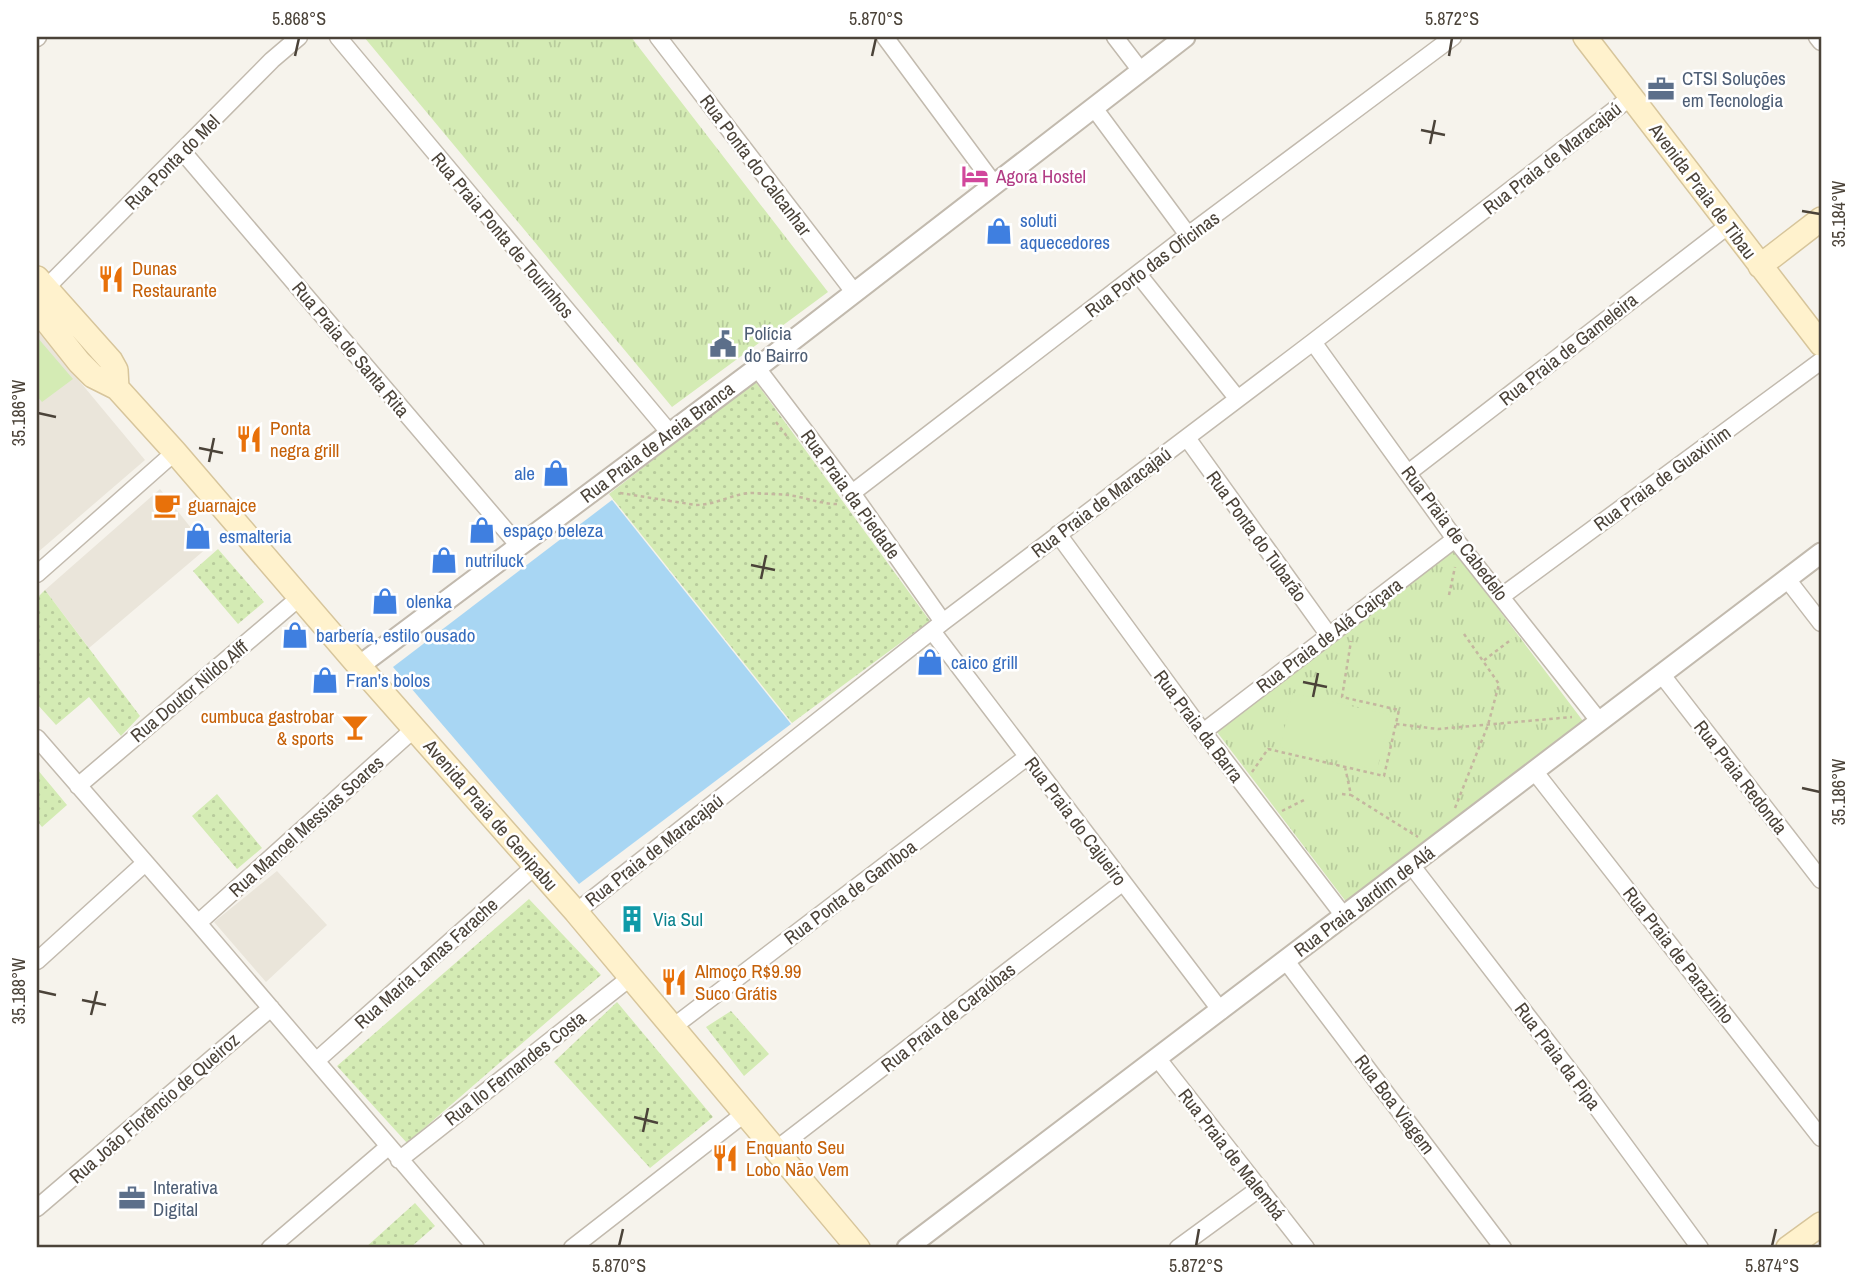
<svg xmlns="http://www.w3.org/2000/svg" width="1858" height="1285" font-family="'Archivo Narrow',sans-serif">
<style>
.residential{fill:#eae5da}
.grass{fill:url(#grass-dots)}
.park{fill:url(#park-tufts)}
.garden{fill:#d4ebb4}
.water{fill:#a8d6f3}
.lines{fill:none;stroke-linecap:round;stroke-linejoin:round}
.minor-casing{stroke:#c2baae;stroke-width:19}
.tertiary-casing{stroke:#c2baae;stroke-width:23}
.secondary-casing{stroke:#d7c59b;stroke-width:26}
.path{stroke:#c4b69f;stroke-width:2.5;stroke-dasharray:3.5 3.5;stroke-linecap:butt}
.minor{stroke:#fff;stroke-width:16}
.tertiary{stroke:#fff;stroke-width:19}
.secondary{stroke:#fff2cd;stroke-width:23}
.ticks{fill:none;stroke:#4b4339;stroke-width:2.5}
.labels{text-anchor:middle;stroke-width:5;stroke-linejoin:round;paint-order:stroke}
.service-label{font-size:19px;fill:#4e5e75;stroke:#fff;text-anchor:start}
.street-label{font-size:19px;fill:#4b4339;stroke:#fff}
.hotel-label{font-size:19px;fill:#b23c85;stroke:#fff;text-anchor:start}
.shop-label{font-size:19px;fill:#366cbe;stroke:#fff;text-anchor:start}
.food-label{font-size:19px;fill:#c56008;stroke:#fff;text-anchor:start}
.culture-label{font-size:19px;fill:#0d838f;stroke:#fff;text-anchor:start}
.neatline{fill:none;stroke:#4b4339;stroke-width:2.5}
.ticks-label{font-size:18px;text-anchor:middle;fill:#4b4339}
</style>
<defs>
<pattern id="grass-dots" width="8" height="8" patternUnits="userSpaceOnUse" patternTransform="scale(1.75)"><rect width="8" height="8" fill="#d4ebb4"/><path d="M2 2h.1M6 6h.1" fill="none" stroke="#b8cb9c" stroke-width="1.8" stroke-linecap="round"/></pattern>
<pattern id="park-tufts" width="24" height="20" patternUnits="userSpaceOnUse" patternTransform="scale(1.75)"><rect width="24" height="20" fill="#d4ebb4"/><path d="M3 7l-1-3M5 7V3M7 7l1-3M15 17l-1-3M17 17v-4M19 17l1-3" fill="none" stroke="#b8cb9c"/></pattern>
</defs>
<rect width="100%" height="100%" fill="#f6f3ec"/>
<path class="residential" d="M37,330L145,460L37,553Z
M160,489L207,548L89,648L45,590Z
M277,871L327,925L266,982L214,922Z"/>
<path class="grass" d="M755,381L930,621L792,723L609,494Z
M218,549L264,602L238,624L193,571Z
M45,590L140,716L121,736L89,697L56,725L37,704V598Z
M37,769L67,805L42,827L37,821Z
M217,794L262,848L237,869L192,816Z
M529,899L601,975L407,1143L337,1066Z
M617,1002L713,1117L650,1168L554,1062Z
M731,1011L769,1054L744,1076L706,1027Z
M415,1203L435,1226L410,1248H365Z"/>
<path class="park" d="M364,37H631L828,292L672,407Z
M1453,549L1583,721L1347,903L1217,732Z"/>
<path class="garden" d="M37,337L73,379L42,402L37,396Z
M1293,693L1390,715L1377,770L1280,747Z"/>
<path class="water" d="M612,500L791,724L579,884L393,667Z"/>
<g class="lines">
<defs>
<path id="minor" d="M338,37L669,432
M658,37L854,292
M885,37L994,184
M1115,37L1141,71
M1817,37L1821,42
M37,38L38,37
M1094,108L1188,235
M183,152L519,546
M1138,274L1237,398
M46,288L272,60L299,37
M1313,342L1455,539L1600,722
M757,368L852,493L943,622
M1187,438L1328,634
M1408,473L1729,225
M852,493L1188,235L1453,37
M1058,534L1203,732L1344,916
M37,574L175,452
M1787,579L1821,623
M1502,596L1821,361
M932,631L1221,1011
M1662,675L1821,880
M1203,732L1455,539
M37,738L198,923L476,1248
M1535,772L1821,1138
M78,786L300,597
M1412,866L1579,1083L1700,1248
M576,912L943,622L1313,342L1631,97
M198,923L414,729
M37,961L145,863
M1286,961L1503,1248
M673,1027L1027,757
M1158,1059L1306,1248
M316,1061L536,865
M774,1151L1122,883
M399,1160L631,977
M37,1208L271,1008
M270,1248L388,1147
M572,1248L744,1114
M1178,1248L1260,1188"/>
<path id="tertiary" d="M359,666L757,368L1185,37
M907,1248L1821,553"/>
<path id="secondary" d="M1585,37L1821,344
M1760,266L1821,219
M37,278L111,361L116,370L117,388
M37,309L79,362L93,376L117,388L175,452L359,666L576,912L858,1248
M1788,1248L1821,1224"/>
</defs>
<use href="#minor" class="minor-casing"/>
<use href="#tertiary" class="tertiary-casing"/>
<use href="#secondary" class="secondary-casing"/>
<path class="path" d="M776,422L789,439
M620,493L696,505C717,505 735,492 755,493C766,494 778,494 788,495C805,497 820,504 837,504
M1449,595L1455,567
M1464,634L1483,661
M1396,724L1438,729L1572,717
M1345,767L1351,795L1418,837
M1252,772L1268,749L1384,776L1399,710L1342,697L1351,641
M1342,794L1351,795
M1455,808L1488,725L1499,684L1483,661L1512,639
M1282,811L1304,800"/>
<use href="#minor" class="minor"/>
<use href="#tertiary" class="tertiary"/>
<use href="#secondary" class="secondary"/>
</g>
<path class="ticks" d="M295,56L299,38M872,56L876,38M1449,56L1452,38M1421,130L1445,135M1430,144L1435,120M1802,211L1820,214M38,413L56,417M199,448L223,453M209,462L214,438M751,565L775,570M761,579L766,555M1303,682L1327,687M1313,697L1318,673M1802,788L1820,792M38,991L56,995M82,1000L106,1005M91,1015L97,991M634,1117L658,1123M643,1132L648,1108M619,1246L623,1229M1196,1246L1199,1229M1772,1246L1776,1229"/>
<defs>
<symbol id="office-bare" viewBox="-9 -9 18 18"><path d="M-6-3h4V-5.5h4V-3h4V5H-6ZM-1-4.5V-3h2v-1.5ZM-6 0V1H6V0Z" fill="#5c6f8a" stroke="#fff" stroke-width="2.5" paint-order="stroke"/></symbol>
<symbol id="hotel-bare" viewBox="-9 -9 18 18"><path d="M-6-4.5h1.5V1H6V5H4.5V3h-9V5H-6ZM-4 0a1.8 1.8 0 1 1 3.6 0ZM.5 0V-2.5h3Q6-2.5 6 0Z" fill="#d1479c" stroke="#fff" stroke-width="2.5" paint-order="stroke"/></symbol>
<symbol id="shop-bare" viewBox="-9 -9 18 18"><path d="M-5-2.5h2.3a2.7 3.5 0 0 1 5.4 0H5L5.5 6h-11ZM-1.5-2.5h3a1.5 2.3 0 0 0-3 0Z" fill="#3f7fe0" stroke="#fff" stroke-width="2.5" paint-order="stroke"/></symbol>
<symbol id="restaurant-bare" viewBox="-9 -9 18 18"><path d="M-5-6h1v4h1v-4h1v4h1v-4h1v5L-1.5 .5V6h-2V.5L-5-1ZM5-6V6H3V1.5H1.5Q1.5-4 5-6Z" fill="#e8710a" stroke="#fff" stroke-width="2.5" paint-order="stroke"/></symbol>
<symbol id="civic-bare" viewBox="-9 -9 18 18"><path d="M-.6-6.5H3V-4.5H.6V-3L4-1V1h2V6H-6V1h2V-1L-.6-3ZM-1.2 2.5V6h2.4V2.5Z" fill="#5c6f8a" stroke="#fff" stroke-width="2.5" paint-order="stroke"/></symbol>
<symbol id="cafe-bare" viewBox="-9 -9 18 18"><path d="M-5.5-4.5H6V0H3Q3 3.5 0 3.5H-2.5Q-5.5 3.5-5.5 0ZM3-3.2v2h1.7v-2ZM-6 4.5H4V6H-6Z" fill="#e8710a" stroke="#fff" stroke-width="2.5" paint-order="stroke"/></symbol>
<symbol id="bar-bare" viewBox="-9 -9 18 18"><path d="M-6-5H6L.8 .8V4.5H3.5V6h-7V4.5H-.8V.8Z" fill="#e8710a" stroke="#fff" stroke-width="2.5" paint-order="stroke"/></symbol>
<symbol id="building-bare" viewBox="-9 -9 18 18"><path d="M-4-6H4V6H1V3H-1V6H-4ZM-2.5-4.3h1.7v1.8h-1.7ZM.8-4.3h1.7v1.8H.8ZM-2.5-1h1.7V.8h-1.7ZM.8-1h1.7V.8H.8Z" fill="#0f9aa8" stroke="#fff" stroke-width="2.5" paint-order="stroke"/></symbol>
</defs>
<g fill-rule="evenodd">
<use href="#office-bare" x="1642" y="70" width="38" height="38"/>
<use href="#hotel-bare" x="956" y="157" width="38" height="38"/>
<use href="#shop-bare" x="980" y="212" width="38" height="38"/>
<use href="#restaurant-bare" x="92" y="260" width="38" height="38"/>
<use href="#civic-bare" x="704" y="325" width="38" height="38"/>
<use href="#restaurant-bare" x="230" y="420" width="38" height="38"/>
<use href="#shop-bare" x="537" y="454" width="38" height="38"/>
<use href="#cafe-bare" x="148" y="486" width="38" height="38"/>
<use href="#shop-bare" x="463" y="511" width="38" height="38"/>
<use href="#shop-bare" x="179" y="517" width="38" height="38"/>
<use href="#shop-bare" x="425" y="541" width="38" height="38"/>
<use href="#shop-bare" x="366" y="582" width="38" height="38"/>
<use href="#shop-bare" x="276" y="616" width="38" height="38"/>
<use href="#shop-bare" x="911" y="643" width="38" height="38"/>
<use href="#shop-bare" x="306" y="661" width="38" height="38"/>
<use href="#bar-bare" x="336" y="708" width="38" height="38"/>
<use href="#building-bare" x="613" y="900" width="38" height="38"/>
<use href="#restaurant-bare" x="655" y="963" width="38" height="38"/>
<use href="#restaurant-bare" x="706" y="1139" width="38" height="38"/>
<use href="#office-bare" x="113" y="1179" width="38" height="38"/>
</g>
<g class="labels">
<g class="service-label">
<text x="1682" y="85">CTSI Soluções<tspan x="1682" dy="22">em Tecnologia</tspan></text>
<text x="744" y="340">Polícia<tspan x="744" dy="22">do Bairro</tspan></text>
<text x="153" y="1194">Interativa<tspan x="153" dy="22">Digital</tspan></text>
</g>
<g class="street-label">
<text transform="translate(1552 158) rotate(-38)" y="7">Rua Praia de Maracajaú</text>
<text transform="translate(172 162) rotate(-45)" y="7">Rua Ponta do Mel</text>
<text transform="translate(756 165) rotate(53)" y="7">Rua Ponta do Calcanhar</text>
<text transform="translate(1703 191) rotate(53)" y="7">Avenida Praia de Tibau</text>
<text transform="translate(503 235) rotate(50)" y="7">Rua Praia Ponta de Tourinhos</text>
<text transform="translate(1152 264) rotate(-37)" y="7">Rua Porto das Oficinas</text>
<text transform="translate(351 349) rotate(50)" y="7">Rua Praia de Santa Rita</text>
<text transform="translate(1568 349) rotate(-38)" y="7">Rua Praia de Gameleira</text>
<text transform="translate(657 442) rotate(-37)" y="7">Rua Praia de Areia Branca</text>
<text transform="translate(1662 478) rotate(-36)" y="7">Rua Praia de Guaxinim</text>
<text transform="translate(851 494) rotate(54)" y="7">Rua Praia da Piedade</text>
<text transform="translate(1101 502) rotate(-37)" y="7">Rua Praia de Maracajaú</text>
<text transform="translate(1455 533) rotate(53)" y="7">Rua Praia de Cabedelo</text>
<text transform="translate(1257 536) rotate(54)" y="7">Rua Ponta do Tubarão</text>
<text transform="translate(1329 635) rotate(-37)" y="7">Rua Praia de Alá Caiçara</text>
<text transform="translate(189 691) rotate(-40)" y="7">Rua Doutor Nildo Alff</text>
<text transform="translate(1199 726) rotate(53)" y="7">Rua Praia da Barra</text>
<text transform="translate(1741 777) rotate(52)" y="7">Rua Praia Redonda</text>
<text transform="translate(491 815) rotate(49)" y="7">Avenida Praia de Genipabu</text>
<text transform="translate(1076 821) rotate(53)" y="7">Rua Praia do Cajueiro</text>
<text transform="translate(306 826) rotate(-42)" y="7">Rua Manoel Messias Soares</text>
<text transform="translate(654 850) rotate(-38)" y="7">Rua Praia de Maracajaú</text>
<text transform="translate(850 892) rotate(-37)" y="7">Rua Ponta de Gamboa</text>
<text transform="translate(1364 901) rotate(-37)" y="7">Rua Praia Jardim de Alá</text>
<text transform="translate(1679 955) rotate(52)" y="7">Rua Praia de Parazinho</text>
<text transform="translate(426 963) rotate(-42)" y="7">Rua Maria Lamas Farache</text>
<text transform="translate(948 1017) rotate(-38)" y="7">Rua Praia de Caraúbas</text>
<text transform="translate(1558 1056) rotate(53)" y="7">Rua Praia da Pipa</text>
<text transform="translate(515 1068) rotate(-38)" y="7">Rua Ilo Fernandes Costa</text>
<text transform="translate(1395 1104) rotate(53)" y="7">Rua Boa Viagem</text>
<text transform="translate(154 1108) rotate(-41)" y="7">Rua João Florêncio de Queiroz</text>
<text transform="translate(1232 1154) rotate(52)" y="7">Rua Praia de Malembá</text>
</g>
<g class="hotel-label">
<text x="996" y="183">Agora Hostel</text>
</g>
<g class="shop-label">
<text x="1020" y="227">soluti<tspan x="1020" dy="22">aquecedores</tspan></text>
<text x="535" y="480" text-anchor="end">ale</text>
<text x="503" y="537">espaço beleza</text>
<text x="219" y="543">esmalteria</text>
<text x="465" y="567">nutriluck</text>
<text x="406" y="608">olenka</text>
<text x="316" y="642">barbería, estilo ousado</text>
<text x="951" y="669">caico grill</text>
<text x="346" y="687">Fran's bolos</text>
</g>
<g class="food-label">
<text x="132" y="275">Dunas<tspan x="132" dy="22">Restaurante</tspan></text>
<text x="270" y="435">Ponta<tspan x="270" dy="22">negra grill</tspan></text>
<text x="188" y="512">guarnajce</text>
<text x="334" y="723" text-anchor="end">cumbuca gastrobar<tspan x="334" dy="22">&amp; sports</tspan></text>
<text x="695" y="978">Almoço R$9.99<tspan x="695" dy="22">Suco Grátis</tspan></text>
<text x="746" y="1154">Enquanto Seu<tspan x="746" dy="22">Lobo Não Vem</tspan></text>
</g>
<g class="culture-label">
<text x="653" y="926">Via Sul</text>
</g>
</g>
<rect width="1858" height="1285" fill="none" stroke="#ffffff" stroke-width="77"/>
<rect x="38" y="38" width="1782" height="1208" class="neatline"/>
<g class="ticks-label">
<text x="299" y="25">5.868°S</text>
<text x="876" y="25">5.870°S</text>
<text x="1452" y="25">5.872°S</text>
<text transform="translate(1839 214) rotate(-90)" y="6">35.184°W</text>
<text transform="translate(19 413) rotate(-90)" y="6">35.186°W</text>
<text transform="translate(1839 792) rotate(-90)" y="6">35.186°W</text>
<text transform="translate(19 991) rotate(-90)" y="6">35.188°W</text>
<text x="619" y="1272">5.870°S</text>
<text x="1196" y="1272">5.872°S</text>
<text x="1772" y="1272">5.874°S</text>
</g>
</svg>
